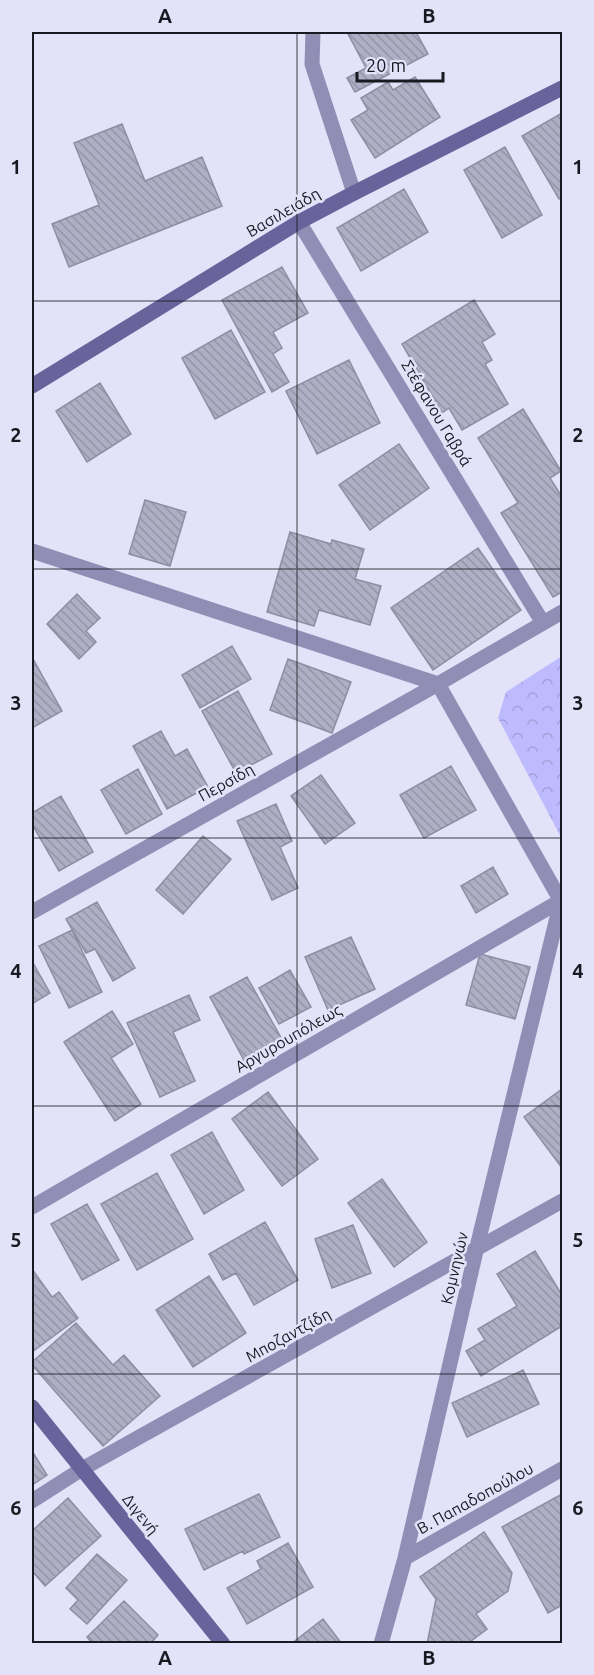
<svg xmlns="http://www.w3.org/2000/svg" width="594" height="1675" font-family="Ubuntu,sans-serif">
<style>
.park{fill:url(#park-crowns)}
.building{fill:url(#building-back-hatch);stroke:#8e8da2;stroke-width:1.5}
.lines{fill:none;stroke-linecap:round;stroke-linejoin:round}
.street{stroke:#908eb4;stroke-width:15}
.secondary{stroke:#68639b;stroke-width:15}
.grid{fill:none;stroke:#191921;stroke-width:1.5;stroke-opacity:0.55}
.labels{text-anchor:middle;stroke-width:5;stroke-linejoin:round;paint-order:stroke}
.street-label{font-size:16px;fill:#191921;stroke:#e3e2f9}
.neatline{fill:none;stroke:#191921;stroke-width:2}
.grid-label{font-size:20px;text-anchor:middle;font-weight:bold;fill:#191921}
</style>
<defs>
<pattern id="park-crowns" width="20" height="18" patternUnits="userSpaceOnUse" patternTransform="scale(1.5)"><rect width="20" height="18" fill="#bebafe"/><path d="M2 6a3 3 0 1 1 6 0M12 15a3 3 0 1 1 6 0" fill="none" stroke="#a39fd9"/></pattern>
<pattern id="building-back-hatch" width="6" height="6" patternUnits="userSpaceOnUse" patternTransform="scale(1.5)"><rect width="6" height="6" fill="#aeaec4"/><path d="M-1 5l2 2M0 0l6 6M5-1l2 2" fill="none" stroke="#9595a8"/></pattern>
</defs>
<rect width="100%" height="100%" fill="#e3e2f9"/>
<path class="park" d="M562,656V839L498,718L506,692Z"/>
<path class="building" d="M347,32H416L428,54L355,92L347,78L366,68Z
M415,77L440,117L375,158L351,120L368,110L361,98L388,82L393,90Z
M562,113V197L559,199L522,136Z
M122,124L145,181L202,157L222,206L69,267L52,224L99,205L74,143Z
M505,147L542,215L502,238L464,170Z
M404,189L428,232L361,271L337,228Z
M282,267L308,313L273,332L282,348L273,354L289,382L272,392L222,300Z
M474,300L495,334L482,342L492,360L485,364L508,404L462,430L449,408L442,413L402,344Z
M231,330L265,392L215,419L182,358Z
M349,360L380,423L317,454L286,391Z
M100,383L131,434L87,462L56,411Z
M523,409L561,471L550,478L562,497V592L553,597L501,513L518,503L478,438Z
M399,444L429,488L370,530L339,485Z
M145,500L186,512L170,566L129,554Z
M290,532L331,544L332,540L364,549L355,579L381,586L370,625L319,610L314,626L267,612Z
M478,548L521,610L433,670L391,608Z
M77,594L100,618L86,631L96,642L79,659L47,624Z
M232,646L251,679L200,708L182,675Z
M32,657L62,711L32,728Z
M288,659L351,682L332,733L270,710Z
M238,691L272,754L236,773L202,711Z
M161,731L175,756L187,749L208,787L167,809L133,746Z
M451,766L476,810L424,838L400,795Z
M138,769L162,814L126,834L101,790Z
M321,775L355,823L325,844L291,796Z
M61,796L93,852L59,871L32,824V813Z
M276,804L292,841L280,847L298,888L272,900L237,821Z
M203,836L231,859L183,914L156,890Z
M493,867L508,894L476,913L461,886Z
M97,902L135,968L113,981L95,949L86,953L66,919Z
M72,930L102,992L69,1008L39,946Z
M351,937L375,989L328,1010L305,957Z
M480,954L530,967L515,1019L466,1005Z
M32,961L50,993L32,1004Z
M290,970L311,1007L279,1024L259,988Z
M247,977L284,1043L246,1064L210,997Z
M189,995L200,1020L173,1032L195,1081L160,1097L127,1023Z
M112,1011L133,1044L111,1058L141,1104L115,1121L64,1042Z
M562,1089V1168L524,1117Z
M268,1092L318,1159L282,1186L232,1119Z
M212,1132L244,1190L204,1214L171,1155Z
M157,1173L193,1239L137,1270L101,1204Z
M382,1179L427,1242L394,1267L348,1203Z
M87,1204L119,1260L82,1280L51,1224Z
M265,1222L298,1280L254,1305L236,1273L223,1280L209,1254Z
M353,1225L371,1273L332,1288L315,1239Z
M535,1251L562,1295V1326L481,1376L466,1351L485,1340L478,1329L517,1306L497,1274Z
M32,1269L52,1297L59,1292L78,1318L32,1352Z
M209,1276L246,1333L193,1367L156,1310Z
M76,1323L113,1365L124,1355L160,1396L103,1446L32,1365V1362Z
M523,1370L539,1404L467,1437L452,1403Z
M32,1451L47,1475L32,1485Z
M259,1494L280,1537L244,1554L243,1551L204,1570L185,1529Z
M562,1494V1605L548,1613L502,1527Z
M68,1498L101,1536L45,1586L32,1571V1531Z
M484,1532L512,1573L508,1591L476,1614L487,1629L467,1644H427L436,1599L420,1577Z
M288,1543L313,1587L247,1624L227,1588L261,1569L257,1561Z
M97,1554L127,1580L87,1624L70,1609L78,1600L66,1588Z
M124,1601L158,1635L150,1644H93L87,1637Z
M323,1619L342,1644H291Z"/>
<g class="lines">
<path class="street" d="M313,32L312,64L354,193
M299,222L543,623
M32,551L438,684L561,901L476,1251L405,1558L381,1644
M32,912L438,684L562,612
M32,1207L562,900
M32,1501L82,1469L562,1201
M405,1558L562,1469"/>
<path class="secondary" d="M32,386L299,222L354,193L562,88
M32,1407L223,1644"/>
</g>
<path class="grid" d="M297,32V1644M32,301H562M32,569H562M32,838H562M32,1106H562M32,1374H562"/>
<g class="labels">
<g class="street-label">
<text transform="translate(283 212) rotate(-30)" y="6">Βασιλειάδη</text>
<text transform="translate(437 413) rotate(59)" y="6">Στέφανου Γαβρά</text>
<text transform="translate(226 782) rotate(-29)" y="6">Περσίδη</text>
<text transform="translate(288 1038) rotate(-30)" y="6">Αργυρουπόλεως</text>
<text transform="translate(454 1268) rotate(-77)" y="6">Κομνηνών</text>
<text transform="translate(288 1335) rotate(-29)" y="6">Μποζαντζίδη</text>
<text transform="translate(475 1498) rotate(-29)" y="6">B. Παπαδοπούλου</text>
<text transform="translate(141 1514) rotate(51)" y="6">Διγενή</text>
</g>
</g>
<rect width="594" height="1675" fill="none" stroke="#e3e2f9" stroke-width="66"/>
<path d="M357 72v9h86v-9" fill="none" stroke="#191921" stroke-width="3"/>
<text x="366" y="72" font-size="18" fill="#191921" stroke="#e3e2f9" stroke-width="4.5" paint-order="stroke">20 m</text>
<rect x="33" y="33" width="528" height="1609" class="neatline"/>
<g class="grid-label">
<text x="165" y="23">A</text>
<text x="429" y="23">B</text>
<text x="16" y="174">1</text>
<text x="578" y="174">1</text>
<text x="16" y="442">2</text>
<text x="578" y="442">2</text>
<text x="16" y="710">3</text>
<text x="578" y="710">3</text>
<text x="16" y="978">4</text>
<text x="578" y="978">4</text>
<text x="16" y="1247">5</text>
<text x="578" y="1247">5</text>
<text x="16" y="1515">6</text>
<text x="578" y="1515">6</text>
<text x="165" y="1665">A</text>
<text x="429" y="1665">B</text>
</g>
</svg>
